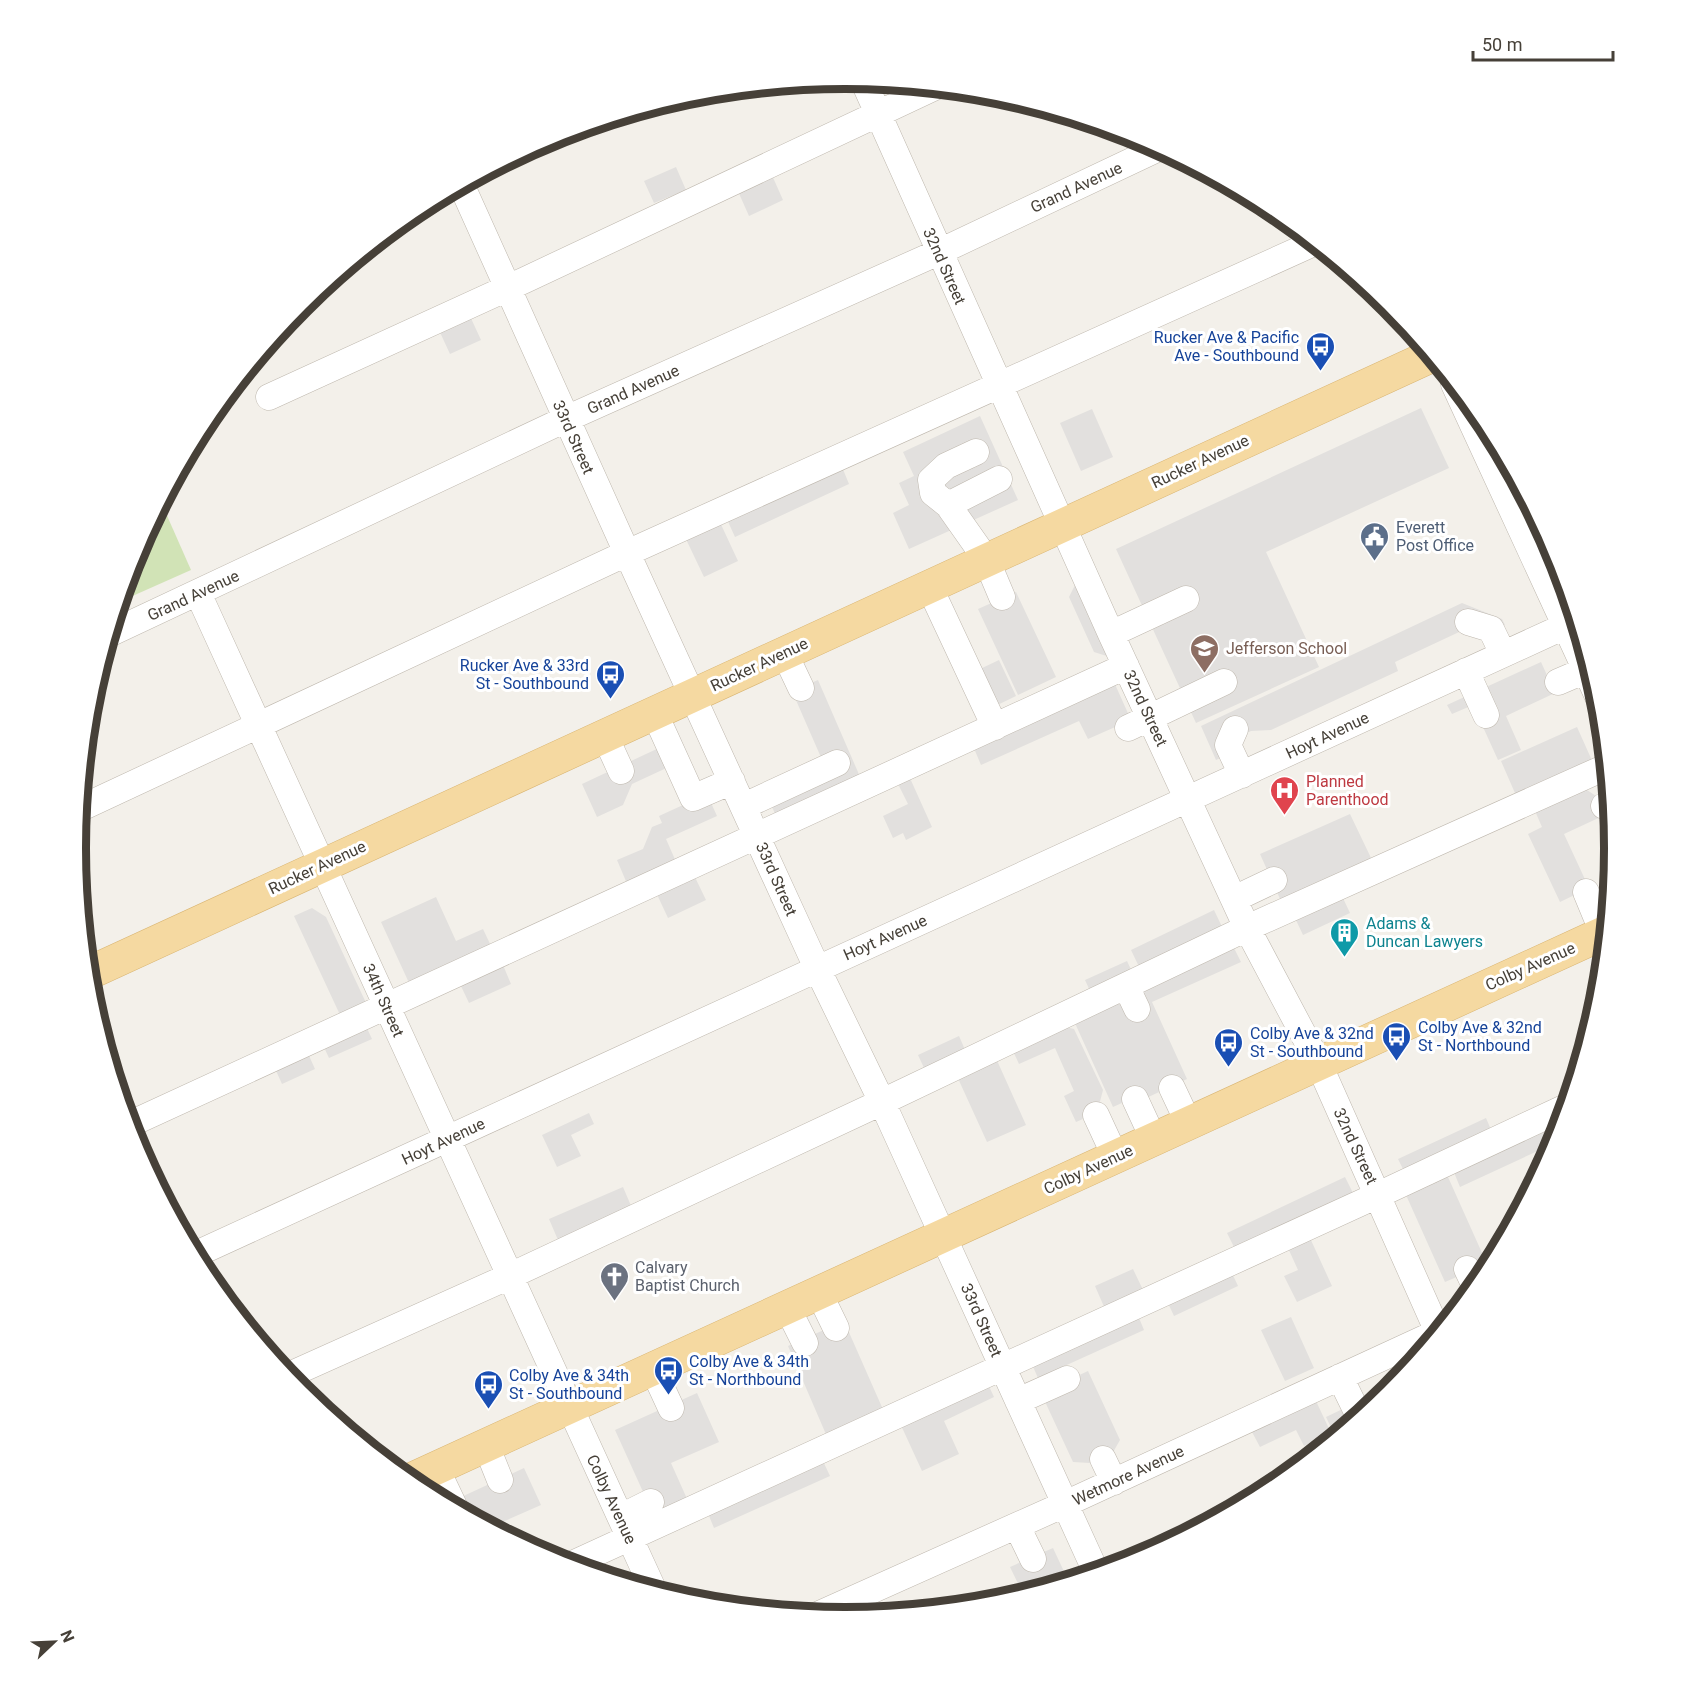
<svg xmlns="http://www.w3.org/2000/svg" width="1689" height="1696" font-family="Roboto,sans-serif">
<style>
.green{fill:#d1e3b6}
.parking{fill:#e2e0de}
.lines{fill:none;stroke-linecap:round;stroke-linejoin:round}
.minor-casing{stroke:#beb7ad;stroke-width:27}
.major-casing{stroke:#d9b572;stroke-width:34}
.minor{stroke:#fff;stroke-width:26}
.major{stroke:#f5d9a1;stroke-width:33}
.labels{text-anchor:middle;stroke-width:6;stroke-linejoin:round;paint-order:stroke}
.street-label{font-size:16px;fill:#464038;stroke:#fff}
.transit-label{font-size:16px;fill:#164399;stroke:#fff;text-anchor:start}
.service-label{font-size:16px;fill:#4e5e75;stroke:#fff;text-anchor:start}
.education-label{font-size:16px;fill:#785e54;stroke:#fff;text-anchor:start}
.health-label{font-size:16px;fill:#be3a42;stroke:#fff;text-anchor:start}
.culture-label{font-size:16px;fill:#0d838f;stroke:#fff;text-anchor:start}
.worship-label{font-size:16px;fill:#5b616d;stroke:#fff;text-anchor:start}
.rim{fill:none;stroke:#464038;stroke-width:8}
</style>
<rect width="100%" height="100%" fill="#f3f0ea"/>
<path class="green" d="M161,502L191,570L119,602L134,553Z"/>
<path class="parking" d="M676,167L686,190L654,203L644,181Z
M771,173L783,200L749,216L737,189Z
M469,314L481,340L450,354L438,328Z
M1421,408L1449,468L1266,552L1319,667L1196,723L1116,549Z
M1092,409L1113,457L1081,471L1060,423Z
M980,416L1018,500L909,549L893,513L909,505L899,483L914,476L903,452Z
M840,462L849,484L735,537L725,515Z
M718,518L738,561L704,577L684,535Z
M1077,581L1113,658L1094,652L1069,597Z
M1016,592L1056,677L1018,695L978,609Z
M1462,603L1502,619L1505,625L1477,638L1472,626L1395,662L1398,671L1271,730L1251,731L1233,740L1238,750L1216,760L1201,726Z
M999,660L1016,696L983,712L980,669Z
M1541,662L1555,693L1506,716L1521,750L1498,760L1473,705L1452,714L1447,705Z
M818,680L861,779L776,816L764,788L823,762L792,691Z
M1114,682L1131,720L1088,739L1079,721L981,765L973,746Z
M1577,727L1594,765L1518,800L1501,761Z
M678,739L688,758L632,784L623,805L597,817L582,784Z
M909,776L932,827L906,840L903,833L893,838L883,816L908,804L897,782Z
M1584,788L1596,796L1605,815L1564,834L1589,888L1560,902L1528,834L1542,827L1535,811Z
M707,794L717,816L666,839L677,864L628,886L617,860L643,849L652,827L662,823L659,816Z
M1350,814L1372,860L1281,901L1260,854Z
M692,871L706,900L668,918L654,888Z
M1342,896L1350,913L1303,935L1295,918Z
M436,897L456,941L483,929L492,948L410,985L381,922Z
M312,908L326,917L367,1005L341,1017L294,916Z
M1214,910L1225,933L1142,973L1131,950Z
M1234,948L1241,962L1152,1002L1187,1079L1127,1107L1124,1102L1113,1107L1074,1021Z
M1127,961L1133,974L1091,993L1085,980Z
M503,965L511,984L469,1003L460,984Z
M364,1022L372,1039L329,1058L321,1041Z
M1061,1026L1074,1029L1103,1090L1097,1113L1076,1122L1064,1096L1074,1091L1055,1048L1019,1064L1012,1049Z
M959,1036L966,1052L925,1070L918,1055Z
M306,1049L315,1069L282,1084L273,1064Z
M995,1056L1026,1125L987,1142L956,1074Z
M589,1113L594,1124L571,1135L581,1156L557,1167L542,1135Z
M1486,1118L1492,1132L1405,1173L1398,1159Z
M1550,1125L1556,1140L1555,1143L1460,1187L1453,1170Z
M1345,1177L1354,1195L1236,1251L1227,1233Z
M1448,1177L1487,1264L1445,1282L1406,1195Z
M623,1187L632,1208L558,1240L549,1219Z
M1310,1238L1332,1286L1297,1302L1284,1276L1298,1270L1288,1248Z
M1133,1269L1144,1292L1105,1309L1095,1286Z
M1231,1271L1238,1286L1174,1316L1167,1301Z
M1137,1313L1144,1330L1038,1378L1031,1362Z
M1291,1317L1314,1368L1285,1381L1261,1330Z
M844,1321L885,1414L828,1439L788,1346Z
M1088,1371L1120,1440L1112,1454L1090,1463L1073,1462L1041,1393Z
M986,1380L994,1397L944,1421L959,1454L922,1471L899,1421Z
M697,1393L719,1442L671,1463L688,1501L654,1516L615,1430Z
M1376,1393L1380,1400L1335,1436L1326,1417Z
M1316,1401L1331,1433L1304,1446L1296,1430L1260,1447L1252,1432Z
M822,1459L830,1476L714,1528L707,1511Z
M524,1468L541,1505L491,1527L446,1504Z
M1053,1548L1068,1580L1023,1594L1010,1567Z"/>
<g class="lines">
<defs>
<path id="minor" d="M461,184L627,553L817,968L882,1102L1096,1572
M1454,384L1600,701
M269,397L525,280L935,87
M999,479L948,505L986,559L1002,597
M948,505L933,493L931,480L946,466L976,452
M929,586L995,727
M198,593L654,1591
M1468,622L1491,629L1503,654
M109,634L566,419L939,252L1159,148
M1111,634L1186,599
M784,652L801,688
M1466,671L1486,715
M1558,682L1586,670
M654,712L693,798L732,781
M1128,728L1224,682
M1235,729L1228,745L1242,775
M605,736L621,771
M744,806L837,763
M1604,806L1610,803
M79,809L627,553L1314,243
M1586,892L1603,933
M1234,899L1274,880
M1126,986L1137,1009
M1172,1088L1188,1122
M1135,1099L1153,1138
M1096,1115L1115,1156
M128,1125L1126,666
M194,1255L1576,621
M1467,1269L1475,1286
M819,1293L836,1328
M787,1307L805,1343
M653,1369L671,1408
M287,1376L510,1276L882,1102L1247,928L1606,767
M1340,1377L1359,1416
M1018,1401L1067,1379
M486,1445L500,1480
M1103,1459L1114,1482
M436,1468L455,1508
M621,1517L651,1502
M1017,1526L1033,1559
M570,1565L1378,1195L1566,1107
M817,1615L1065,1504L1438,1332L1318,1062L1247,928L1111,634L863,80"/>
<path id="major" d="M87,974L1431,356
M408,1481L1606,932"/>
</defs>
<use href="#minor" class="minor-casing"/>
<use href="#major" class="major-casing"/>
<use href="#minor" class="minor"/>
<use href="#major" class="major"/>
</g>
<defs>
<symbol id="bus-pin" viewBox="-11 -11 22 30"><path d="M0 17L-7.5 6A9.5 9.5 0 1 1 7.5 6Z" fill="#1a4fb4" stroke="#fff"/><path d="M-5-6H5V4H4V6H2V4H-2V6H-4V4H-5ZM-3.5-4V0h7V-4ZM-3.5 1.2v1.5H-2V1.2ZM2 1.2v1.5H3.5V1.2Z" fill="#fff"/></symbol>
<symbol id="civic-pin" viewBox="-11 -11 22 30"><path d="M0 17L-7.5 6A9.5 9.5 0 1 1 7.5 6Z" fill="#5c6f8a" stroke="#fff"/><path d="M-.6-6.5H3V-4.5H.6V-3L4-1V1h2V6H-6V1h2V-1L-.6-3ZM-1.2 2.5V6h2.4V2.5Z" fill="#fff"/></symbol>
<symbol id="school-pin" viewBox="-11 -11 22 30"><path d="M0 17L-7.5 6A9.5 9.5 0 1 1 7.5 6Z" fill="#8d6e63" stroke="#fff"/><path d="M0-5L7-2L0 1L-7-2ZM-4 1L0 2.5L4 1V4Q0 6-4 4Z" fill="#fff"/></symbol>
<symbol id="hospital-pin" viewBox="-11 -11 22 30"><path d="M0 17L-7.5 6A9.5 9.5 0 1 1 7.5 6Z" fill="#e0444e" stroke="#fff"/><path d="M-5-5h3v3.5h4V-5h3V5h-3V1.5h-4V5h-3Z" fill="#fff"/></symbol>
<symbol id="building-pin" viewBox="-11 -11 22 30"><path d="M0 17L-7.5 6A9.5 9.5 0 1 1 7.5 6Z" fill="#0f9aa8" stroke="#fff"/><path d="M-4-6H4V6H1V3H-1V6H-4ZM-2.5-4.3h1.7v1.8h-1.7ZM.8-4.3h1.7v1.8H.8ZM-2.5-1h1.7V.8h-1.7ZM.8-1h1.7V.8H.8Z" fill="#fff"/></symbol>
<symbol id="church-pin" viewBox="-11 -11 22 30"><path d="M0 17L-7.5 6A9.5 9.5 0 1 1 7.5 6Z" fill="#6b7280" stroke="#fff"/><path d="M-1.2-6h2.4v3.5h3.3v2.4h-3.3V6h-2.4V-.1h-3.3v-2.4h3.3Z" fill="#fff"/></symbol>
</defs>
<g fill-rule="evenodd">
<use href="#bus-pin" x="1304" y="330" width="33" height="45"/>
<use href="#civic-pin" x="1358" y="520" width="33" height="45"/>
<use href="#school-pin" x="1188" y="632" width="33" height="45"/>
<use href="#bus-pin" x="594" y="658" width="33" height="45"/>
<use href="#hospital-pin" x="1268" y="774" width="33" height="45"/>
<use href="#building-pin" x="1328" y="916" width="33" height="45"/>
<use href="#bus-pin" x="1380" y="1020" width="33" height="45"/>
<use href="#bus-pin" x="1212" y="1026" width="33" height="45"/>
<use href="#church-pin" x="598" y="1260" width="33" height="45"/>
<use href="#bus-pin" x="652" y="1354" width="33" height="45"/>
<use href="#bus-pin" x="472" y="1368" width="33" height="45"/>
</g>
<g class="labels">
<g class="street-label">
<text transform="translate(1076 187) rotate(-25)" y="6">Grand Avenue</text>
<text transform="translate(945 266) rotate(66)" y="6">32nd Street</text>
<text transform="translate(633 389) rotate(-24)" y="6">Grand Avenue</text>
<text transform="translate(574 437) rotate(66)" y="6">33rd Street</text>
<text transform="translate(1200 461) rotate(-25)" y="6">Rucker Avenue</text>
<text transform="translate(193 595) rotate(-25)" y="6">Grand Avenue</text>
<text transform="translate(759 664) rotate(-25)" y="6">Rucker Avenue</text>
<text transform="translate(1146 708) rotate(65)" y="6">32nd Street</text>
<text transform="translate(1327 735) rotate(-25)" y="6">Hoyt Avenue</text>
<text transform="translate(317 867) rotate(-25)" y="6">Rucker Avenue</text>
<text transform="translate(777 879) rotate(66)" y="6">33rd Street</text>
<text transform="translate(885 937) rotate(-24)" y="6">Hoyt Avenue</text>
<text transform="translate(1530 966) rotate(-24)" y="6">Colby Avenue</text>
<text transform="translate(384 1000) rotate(66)" y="6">34th Street</text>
<text transform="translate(443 1141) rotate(-25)" y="6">Hoyt Avenue</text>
<text transform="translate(1356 1146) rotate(65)" y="6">32nd Street</text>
<text transform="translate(1088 1169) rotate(-25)" y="6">Colby Avenue</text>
<text transform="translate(982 1320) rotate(66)" y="6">33rd Street</text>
<text transform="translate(1128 1475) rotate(-25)" y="6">Wetmore Avenue</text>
<text transform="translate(612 1499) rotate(65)" y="6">Colby Avenue</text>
</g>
<g class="transit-label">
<text x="1299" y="343" text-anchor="end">Rucker Ave &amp; Pacific<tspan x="1299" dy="18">Ave - Southbound</tspan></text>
<text x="589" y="671" text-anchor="end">Rucker Ave &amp; 33rd<tspan x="589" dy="18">St - Southbound</tspan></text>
<text x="1418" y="1033">Colby Ave &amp; 32nd<tspan x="1418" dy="18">St - Northbound</tspan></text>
<text x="1250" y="1039">Colby Ave &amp; 32nd<tspan x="1250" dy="18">St - Southbound</tspan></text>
<text x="689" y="1367">Colby Ave &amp; 34th<tspan x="689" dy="18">St - Northbound</tspan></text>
<text x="509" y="1381">Colby Ave &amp; 34th<tspan x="509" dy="18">St - Southbound</tspan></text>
</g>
<g class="service-label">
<text x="1396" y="533">Everett<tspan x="1396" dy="18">Post Office</tspan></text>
</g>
<g class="education-label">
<text x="1226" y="654">Jefferson School</text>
</g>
<g class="health-label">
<text x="1306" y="787">Planned<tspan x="1306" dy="18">Parenthood</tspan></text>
</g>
<g class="culture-label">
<text x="1366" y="929">Adams &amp;<tspan x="1366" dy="18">Duncan Lawyers</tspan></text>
</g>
<g class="worship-label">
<text x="635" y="1273">Calvary<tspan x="635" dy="18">Baptist Church</tspan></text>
</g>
</g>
<path d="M0 0H1689V1696H0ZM86 848a759 759 0 1 1 1518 0a759 759 0 1 1-1518 0Z" fill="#fff" fill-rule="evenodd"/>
<path class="rim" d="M86 848a759 759 0 1 1 1518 0a759 759 0 1 1-1518 0Z"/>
<g transform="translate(54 1642) rotate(67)" stroke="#ffffff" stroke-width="4.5" paint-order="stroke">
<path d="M0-4.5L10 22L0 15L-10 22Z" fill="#464038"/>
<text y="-9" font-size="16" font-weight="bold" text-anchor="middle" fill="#464038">N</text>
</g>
<path d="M1473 51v9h140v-9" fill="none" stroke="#464038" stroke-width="3"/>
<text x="1482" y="51" font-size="18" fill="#464038" stroke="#ffffff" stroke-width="4.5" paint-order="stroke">50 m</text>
</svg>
